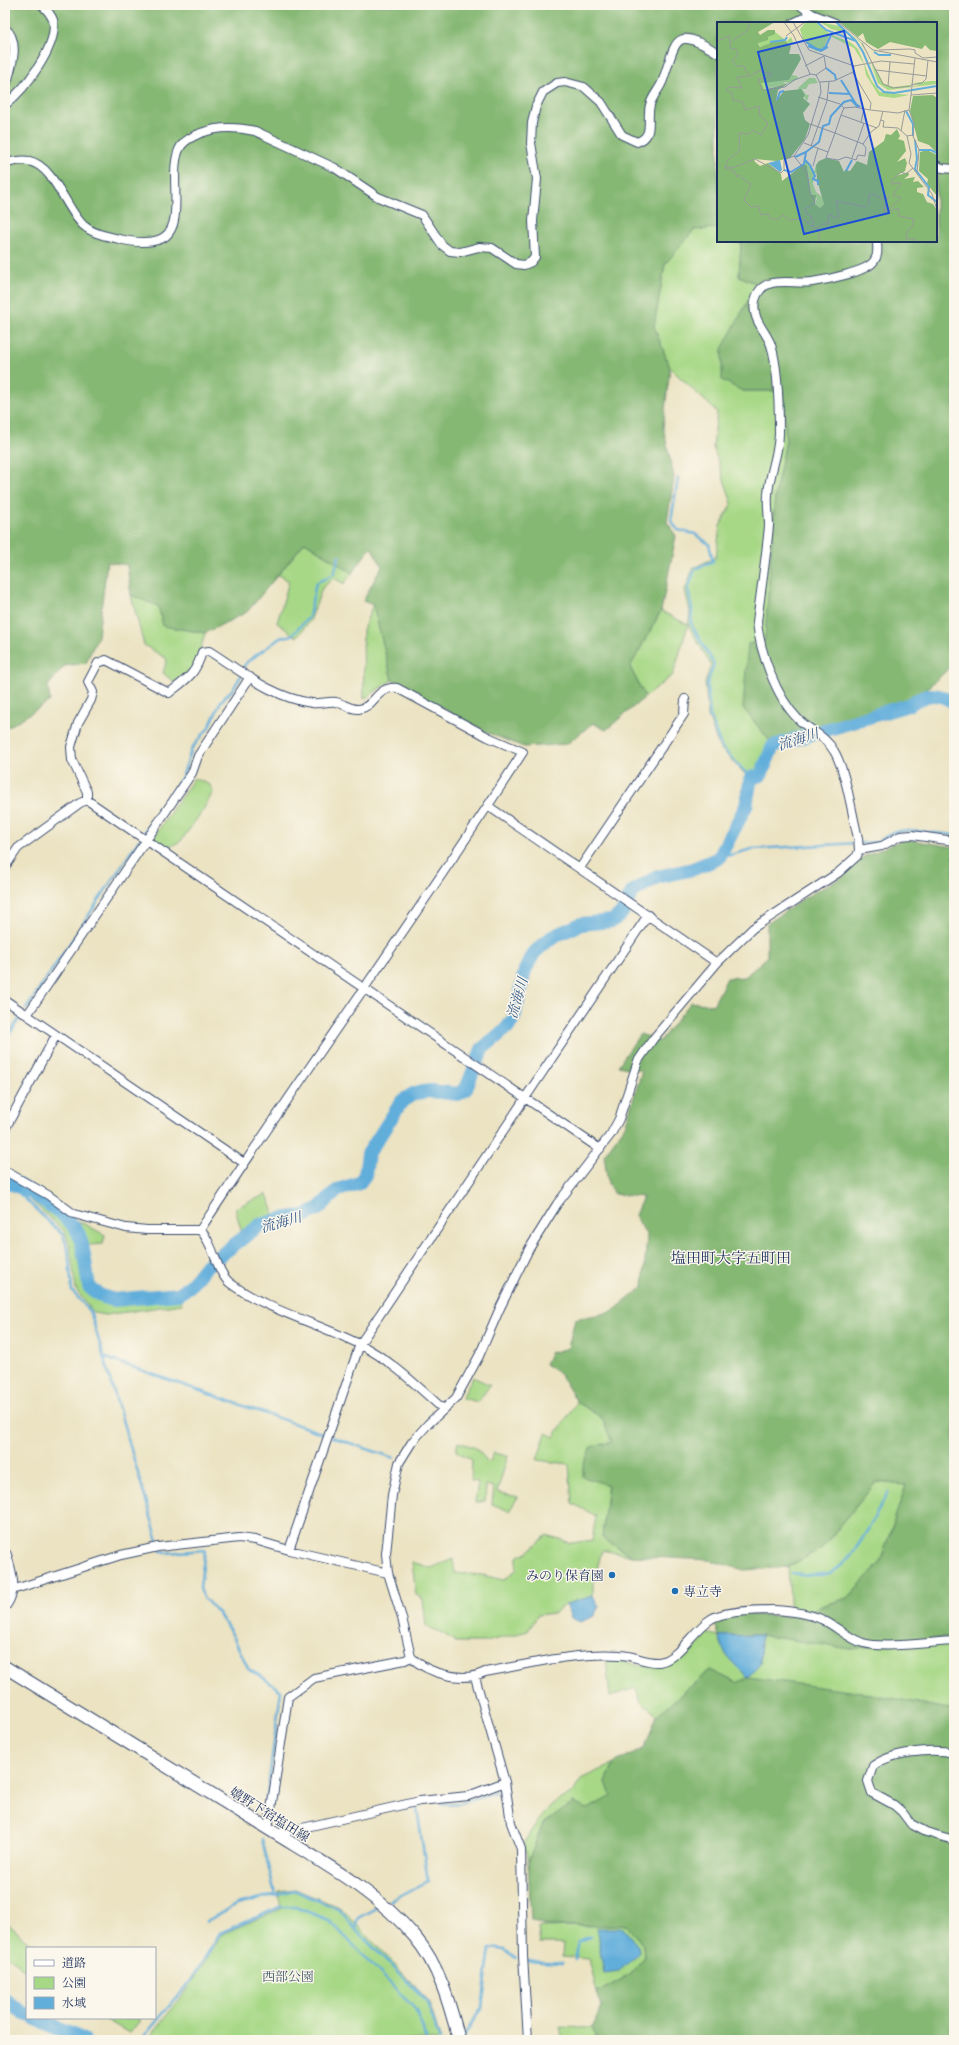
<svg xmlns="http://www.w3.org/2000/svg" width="959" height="2045" font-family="'IM FELL Double Pica','Noto Serif JP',serif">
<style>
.green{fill:#a7d886;stroke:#618472}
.forest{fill:#85b873;stroke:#507468}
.water{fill:#62aedb;stroke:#3e6e9c}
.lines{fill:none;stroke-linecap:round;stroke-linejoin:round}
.stream{stroke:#62aedb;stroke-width:2.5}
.river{stroke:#62aedb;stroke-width:14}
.street-casing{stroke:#3a4a6d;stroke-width:10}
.secondary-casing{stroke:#3a4a6d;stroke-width:14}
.street{stroke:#fff;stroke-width:8}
.secondary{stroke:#fff;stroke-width:12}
.poi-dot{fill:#1f6fb2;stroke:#fbf7ec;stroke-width:1.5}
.labels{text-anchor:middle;stroke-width:3;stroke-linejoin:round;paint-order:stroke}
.poi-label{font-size:13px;fill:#1b2f5e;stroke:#fbf7ec;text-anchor:end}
.street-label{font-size:13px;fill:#1b2f5e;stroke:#fbf7ec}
.park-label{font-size:13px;fill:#3e5968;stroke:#fbf7ec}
.water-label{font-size:14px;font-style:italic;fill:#345b8a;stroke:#fbf7ec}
.quarter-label{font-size:15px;fill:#1b2f5e;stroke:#fbf7ec}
.inset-river{fill:none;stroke:#62aedb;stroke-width:2}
.inset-road{fill:none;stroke:#989b9a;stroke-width:1}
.view{fill:#1d4ed8;fill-opacity:0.15;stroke:#1d4ed8;stroke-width:2}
.inset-edge{fill:none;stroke:#1b2f5e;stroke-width:2}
</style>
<rect width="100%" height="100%" fill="#fbf7ec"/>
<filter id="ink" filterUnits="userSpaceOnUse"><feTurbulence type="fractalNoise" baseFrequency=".025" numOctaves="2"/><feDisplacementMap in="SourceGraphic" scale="8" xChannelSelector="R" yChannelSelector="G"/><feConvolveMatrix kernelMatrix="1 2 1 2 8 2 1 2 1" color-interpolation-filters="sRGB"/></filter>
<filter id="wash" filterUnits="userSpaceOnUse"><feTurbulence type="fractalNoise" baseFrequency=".012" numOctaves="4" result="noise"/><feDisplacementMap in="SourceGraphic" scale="16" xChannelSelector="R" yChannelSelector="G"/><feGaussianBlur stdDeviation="0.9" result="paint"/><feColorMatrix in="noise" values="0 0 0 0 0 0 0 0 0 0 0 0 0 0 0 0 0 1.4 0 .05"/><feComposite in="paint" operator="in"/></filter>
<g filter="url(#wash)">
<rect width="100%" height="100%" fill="#ebe3c2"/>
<path class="green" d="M716,227L718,228V241H737L741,244L739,276L757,284L747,305L742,391H783L786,441L775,495L765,640L743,708L771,742L758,773L746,775L719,747L708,716L705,683L711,665L688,625L673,675L645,697L630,667L661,611L688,625L690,612L685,590L693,568L716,557L720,526L732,503L713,447L717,412L670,368L654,326L665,264L694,230Z
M305,542L352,573L344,584L334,578L322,588L311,619L297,637L277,623L289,581L278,575Z
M131,595L158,606L164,626L205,633L196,667L175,683L163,673L167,659L144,645Z
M373,604L392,680L364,699L363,630Z
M194,778L210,785L213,792L203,810L181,841L167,848L153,838Z
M5,1179L21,1188L60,1217L79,1221L105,1235L103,1244L76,1246L84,1288L100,1301L114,1303L179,1297L182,1304L105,1315L94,1313L76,1290L70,1246L65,1232L21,1191L5,1184Z
M267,1194L274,1213L242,1234L235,1208Z
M473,1377L490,1385L478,1402L462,1398Z
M577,1402L602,1418L612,1442L602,1538L632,1556L602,1550L593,1584V1596L566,1604L554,1613L538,1615L528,1631L486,1642H456L442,1633L426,1626L423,1599L416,1595L412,1562L431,1568L453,1559L455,1573L482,1575L504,1580L516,1570L517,1557L529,1551L547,1535L571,1543L592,1540L596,1516L572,1503L569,1464L537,1460L546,1433L554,1437Z
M458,1442L476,1448L489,1463L494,1453L508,1456L497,1492L518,1497L509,1511L492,1504L494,1487L486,1485L485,1501L475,1503L478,1482L471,1481L472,1460L456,1451Z
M876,1482L906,1485L880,1563L847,1598L791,1616L788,1567L822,1548Z
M701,1632L719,1636L720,1644L760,1663L761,1635L850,1649L954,1636V1710L870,1694L737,1683L710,1670L657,1715L641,1702L635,1688L610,1697L606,1658L646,1666L669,1664Z
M614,1763L606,1782L612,1796L588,1809L543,1824L528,1862L524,1845L530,1832L552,1804L574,1791L581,1779Z
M295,1889L341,1908L428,2000L441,2040H148L193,1981L222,1934L281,1909L278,1891Z
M5,1921L25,1939L39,1948H27V1972L5,1954Z
M627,1925L643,1945L644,1958L629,1975L597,1993L589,1959L562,1957L563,1943H540L538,1927Z
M103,2018H139V2022L129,2033Z
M560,2027L591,2028L599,2040H563Z"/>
<path class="forest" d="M5,5H954V664L926,689L903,703L771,742L743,708L748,644L765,640L775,495L786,441L783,391H742L722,380V349L757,284L739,276L741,244L737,241H936V23H718V228L694,230L665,264L654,326L670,368L663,427L674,477L667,522L676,536L661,611L630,667L645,697L606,730L593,723L567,744L524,747L488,733L392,680L373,605L363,601L382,566L371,547L352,573L305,542L247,612L205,633L163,626L158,606L131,595L127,565L107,562L98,636L86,663L64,666L48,686L50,701L5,729Z
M904,839L954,847V1636L850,1649L761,1635L719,1636L715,1624L726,1614L791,1616L847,1598L880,1563L906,1485L876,1482L822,1548L788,1567L744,1570L709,1560L632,1556L602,1538L608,1485L583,1477V1466L591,1447L612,1442L602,1418L577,1402L560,1374L545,1364L550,1353L568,1348L575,1319L612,1312L643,1287L647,1236L635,1215L643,1197L614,1194L608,1183L604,1155L625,1126L642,1071L618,1066L640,1034L660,1041L691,1002L713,1005L727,978L745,977L767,957V924L806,897L841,878L863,857Z
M710,1670L737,1683L748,1677L870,1694L954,1710V2040H599L591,2028L602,2006L597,1993L629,1975L644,1958L643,1945L627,1925L546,1926L531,1920L528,1862L543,1824L573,1803L588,1809L611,1796L606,1782L614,1763L645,1747L657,1715Z"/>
<path class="water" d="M593,1596L599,1606L594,1616L580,1622L571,1618L566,1604Z
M761,1635L760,1664L748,1677C735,1665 721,1654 719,1636Z
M596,1928H623L638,1946L639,1953L619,1971L604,1973Z"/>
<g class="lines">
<path class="stream" d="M678,478L671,521L678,530L695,534L709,544L713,561L695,569L688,589L692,610L691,624L714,664L707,684L710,716L721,747L751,778
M243,668L247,662L280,638L292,635L309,617L316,583L334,574L339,556
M144,833L182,777L192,748L210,726L221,701L233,689L241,676
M719,858L752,849L878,842L893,832L908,830L954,835
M26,1009L139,840
M5,1041L21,1016
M5,1187L19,1193L63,1235L68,1249L72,1291L90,1311L161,1551L166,1553L205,1550L200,1588L203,1597L218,1613L232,1634L249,1670L261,1676L281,1691L264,1817
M103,1357L324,1434
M332,1437L394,1458
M792,1573C804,1574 820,1577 832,1572C855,1560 876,1514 888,1492
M440,1804L461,1803L500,1792
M262,1839L275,1894
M390,1901L428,1881L417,1808
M207,1921L237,1904L294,1890L340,1910L355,1929L426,2000L440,2040
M355,1929L358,1918L376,1908
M575,1960L579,1941L590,1937
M526,1961L563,1963
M463,2037L482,2008L490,1948L505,1950L516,1958
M141,2040L192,1979L220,1933L280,1907H295L329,1920L416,2010L427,2040"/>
<path class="river" d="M5,1177C23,1187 72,1216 79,1235C85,1251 86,1270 89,1287L101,1296L114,1300L178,1294L190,1286L205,1267L260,1225L281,1219L304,1216L318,1209L338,1190L359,1183L365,1175L368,1154L402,1101L415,1093L431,1091L458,1094L466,1089L482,1049L507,1028L514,1018L525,970L534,953L552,937L581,924L612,921L622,913L632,892L657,877L693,869L719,858L746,806L751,778L761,775L773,746L908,705C927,694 934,691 954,702
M5,2000L27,2015
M34,2018L84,2040"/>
</g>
</g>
<g filter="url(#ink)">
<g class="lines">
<defs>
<path id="street" d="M800,5L812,14L835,23
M793,23L812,14
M5,28C22,42 10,71 5,89
M5,105C24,90 59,46 53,20C51,14 46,9 42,5
M5,163C12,162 21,159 29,161C54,166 66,209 83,225C93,234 107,236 119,239C132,242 145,244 158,240C190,231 165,170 181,146C186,139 194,136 201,133C219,126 237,127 255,131L335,168L378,197L422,215L442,245L450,251L460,252L479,247L492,248L516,264L524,265L531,262L535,257L533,221L537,179L531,143L532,123L536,106L543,92L557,83L565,82L584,87L601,102L622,135L637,142C655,136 646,120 650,105C652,96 660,89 663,80C677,39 674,26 718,53
M936,165L942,168L954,169
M877,241C877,248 879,255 874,261C867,272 825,280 812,282C792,285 761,273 755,301C751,319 766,331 771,345C778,367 779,407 779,430C780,452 769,473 768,495C767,505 769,516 769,526C766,558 761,590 757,622C760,652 776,697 798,719C809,730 826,736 834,751C846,771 852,814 858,838L859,850L857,856L838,873L753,928L717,963L653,1039L638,1061L619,1119L611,1134L557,1204L529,1249L500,1308L479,1356L456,1398L428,1424L412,1442L399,1463L392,1495L386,1554L388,1573L402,1618L411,1657C428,1674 463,1683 485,1672C531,1664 574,1652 620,1655C633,1655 646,1663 659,1662C679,1659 693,1630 711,1619C723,1611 760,1610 774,1610C790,1611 807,1613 821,1619C836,1626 848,1638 863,1643C884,1649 931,1642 954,1641
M488,806L717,963
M859,850L882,846L900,836L912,835L954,841
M5,867L18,848L80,803L87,800
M580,868L684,714L685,699
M5,1000L244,1163
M27,1015L192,773L198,756L250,677
M5,1129L56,1035
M5,1171L48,1195L74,1214L126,1228L147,1230H200C214,1243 216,1272 230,1283C264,1309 320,1324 359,1344C391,1360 417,1386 443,1409
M200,1230C306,1069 419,913 523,752L488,737L397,688C376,686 375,707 359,709C352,710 344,704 336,702C328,701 320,704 312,703C273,698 241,671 209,651L202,652C196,674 187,679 169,693L106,660L98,663L88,682L93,692L91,700L78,723L71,747L72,760L87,792V800L600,1149
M289,1550L360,1344L648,915
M12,1590L121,1555L158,1547L239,1538L255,1540L289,1550L388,1573
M475,1677L505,1782L511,1823L521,1849L523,1956L528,2040
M954,1753C932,1748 891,1752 873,1766L868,1781L872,1793L894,1805L902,1812L911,1824L926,1832L954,1840
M268,1829L288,1697L314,1678L405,1660L411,1657
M276,1834L420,1801L468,1796L505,1782"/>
<path id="secondary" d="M5,1555C10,1574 16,1587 5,1604
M5,1667C90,1719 174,1771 259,1823C312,1857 374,1888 415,1937C439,1965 450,2005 459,2040"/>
</defs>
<use href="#street" class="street-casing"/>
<use href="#secondary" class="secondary-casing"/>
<use href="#street" class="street"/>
<use href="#secondary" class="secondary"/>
</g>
</g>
<g class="poi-dot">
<circle cx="612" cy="1575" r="4"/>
<circle cx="675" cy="1591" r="4"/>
</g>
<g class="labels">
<g class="poi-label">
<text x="604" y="1580">みのり保育園</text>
<text x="683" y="1596" text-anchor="start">専立寺</text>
</g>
<g class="street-label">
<text transform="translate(270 1814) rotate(32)" y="5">嬉野下宿塩田線</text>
</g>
<g class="park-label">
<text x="288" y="1981">西部公園</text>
</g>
<g class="water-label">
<text transform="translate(798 739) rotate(-18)" y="5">流海川</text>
<text transform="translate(517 998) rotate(-74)" y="5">流海川</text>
<text transform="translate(281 1222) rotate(-16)" y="5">流海川</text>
</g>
<g class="quarter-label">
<text x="731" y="1263">塩田町大字五町田</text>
</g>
</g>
<g transform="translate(717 22)">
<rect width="220" height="220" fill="#ebe3c2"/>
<path d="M89,0H98L113,12L105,29H99L86,17L83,7ZM103,0L122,4L132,11L145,21L148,29L144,21L133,12L114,7ZM58,10L70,19L74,15L77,23L70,20L44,25L41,21ZM115,13L133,20L141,27L154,58L163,70L192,73L177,76L162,74L149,53L147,42L137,26L115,15ZM153,37L167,62L177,65L193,63L195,54L193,65L202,63L196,61L214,59H220V62L171,68L161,61ZM75,53L80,54L81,57L73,61L67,60L68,62L44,68L43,60L72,58ZM92,56H98L101,61L92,62L89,67H85L89,73H92L90,79L81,66ZM88,138L97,150L99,143L101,145L100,151H97L96,162L99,170L106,176L107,182L103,186L98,182L100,176L94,173L90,144L87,142Z" fill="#a7d886"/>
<path d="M0,0H58L41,10L43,13L51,8H58V12L51,15V18L41,21L43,25L62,18L70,20L74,24L72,32H82L84,37L72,58L44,61L47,68L72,61L61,68L59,79L67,69L84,67L88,73L86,76L93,82L86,91L88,98L93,102L88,117L73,136L60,139L37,137L38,140L43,144L51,141L64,152L65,159L87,142L90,144L94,173H99L98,182L103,186L107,182L100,158L99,143L102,139L109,136L122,139L127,150L128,148L133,149L140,139L150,143L152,130L167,119L169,112L174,113L180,107L183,114L181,117L187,119L189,129L180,140L188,136L190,141L188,149L179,154L191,150L192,153L187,157L198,155L196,160L201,159L207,165L200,166V170L206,172L210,180L216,182L220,188V220H0ZM122,0H220V29L213,28L208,23L205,27L173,20L161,27L149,20L146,11L141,15ZM216,73L220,76V131L212,123L201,119L193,89L196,74ZM210,128L220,133V174L210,162L211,157L202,149L203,130Z" fill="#85b873"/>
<path d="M63,138L65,148L63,150L51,141Z" fill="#62aedb"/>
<path class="inset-river" d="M100,0L109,8L139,19L146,30L160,64L167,70L177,71L220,64M119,0L139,19M53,20L68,18L70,15M89,20L100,27L105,28L109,24L115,11M91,24L104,29L111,25M157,30L162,33H174M109,46L118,53L119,58M124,58L139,82L143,85M112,71L133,72M60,78L63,70L67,69M189,89L196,102V114M198,118L200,137L198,147L212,165L211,173L220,180M202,128H214L220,131M78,135L89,130M88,138L93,143L98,154L96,157L101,159V163M67,148L74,150L87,142L89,130L102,120L106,104L112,102L114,94L127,80L134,78L141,85M129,149L135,138"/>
<path class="inset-road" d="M67,0L77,14L93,52M76,0L92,28L137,44L136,51L154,81L153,88L181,91L192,88L194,73L220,71M121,0L156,28L220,40M69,14L88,0M0,19L12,14L14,27H19L21,33L15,39L20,44H27L31,53M15,19L31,8L32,0M145,21L166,62L176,66L194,64M162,28L193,27L198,28V31L206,36L220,35M88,44L107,34M137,44L164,39L197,42M159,48L210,54M42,49L55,52L50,56L41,57L45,68L68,65L77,58L94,52L99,53L103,61L104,70L91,113L77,134L67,138V148L64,151L38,137L15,146L8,145L10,139L23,128L22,111L32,112L36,108L44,113L51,101L43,94L42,84L28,88L26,80L16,78L15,71L9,68L12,65L25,66L20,55L33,54ZM99,53L109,46L107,34M103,60L117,59L136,50M194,63L205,61L209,57L211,38M171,64L173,40M194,73L198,36M101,75L123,82L127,86M127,86L138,85L153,88M192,88L197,101L196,114L202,128L200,151M124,93L160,106M164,98L167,99L166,105L181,106L190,114L196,113M144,100L147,87M93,102L118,111L146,122L149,126L148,134L141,133L139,138L129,135L121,138L109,136L111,130L118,111L124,93L127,86M184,109L188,88M190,114L194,132L192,141L215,172L220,188M87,121L111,130M146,122L154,110L162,104L166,89M94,124L110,79L112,60M77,134L90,151L93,170L98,181L88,187L90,192L95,195L94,198L97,201L95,204M135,136L147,101M96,144L101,126M8,146L18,150L20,155L23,153L26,157L34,162L27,178L34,185L41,184L44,193L51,192L54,197H61L66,193L72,198L86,197L103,210L101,215L104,220M169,181L171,188L184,176L176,173L184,161L175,162V158L184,150L189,152L196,146M99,207L105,202H111L112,192L118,196L122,194L119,179L148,185L152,182V173L157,172L165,177L172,174L167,185L168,191L181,186L182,194L197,197L195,205L190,209L189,217H198L199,220"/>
<path class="view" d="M127,9L172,191L87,212L41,30Z"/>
<rect width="220" height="220" class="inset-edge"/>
</g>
<rect width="959" height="2045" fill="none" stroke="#fbf7ec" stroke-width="20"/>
<rect x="26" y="1947" width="130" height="72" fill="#fbf7ec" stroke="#a1a7b3"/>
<rect x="34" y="1960" width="20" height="6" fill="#ffffff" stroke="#a1a7b3"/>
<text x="62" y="1967" font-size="12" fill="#1b2f5e">道路</text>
<rect x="34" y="1977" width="20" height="12" fill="#a7d886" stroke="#a1a7b3"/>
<text x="62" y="1987" font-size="12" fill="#1b2f5e">公園</text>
<rect x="34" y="1997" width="20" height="12" fill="#62aedb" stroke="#a1a7b3"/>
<text x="62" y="2007" font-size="12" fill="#1b2f5e">水域</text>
</svg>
